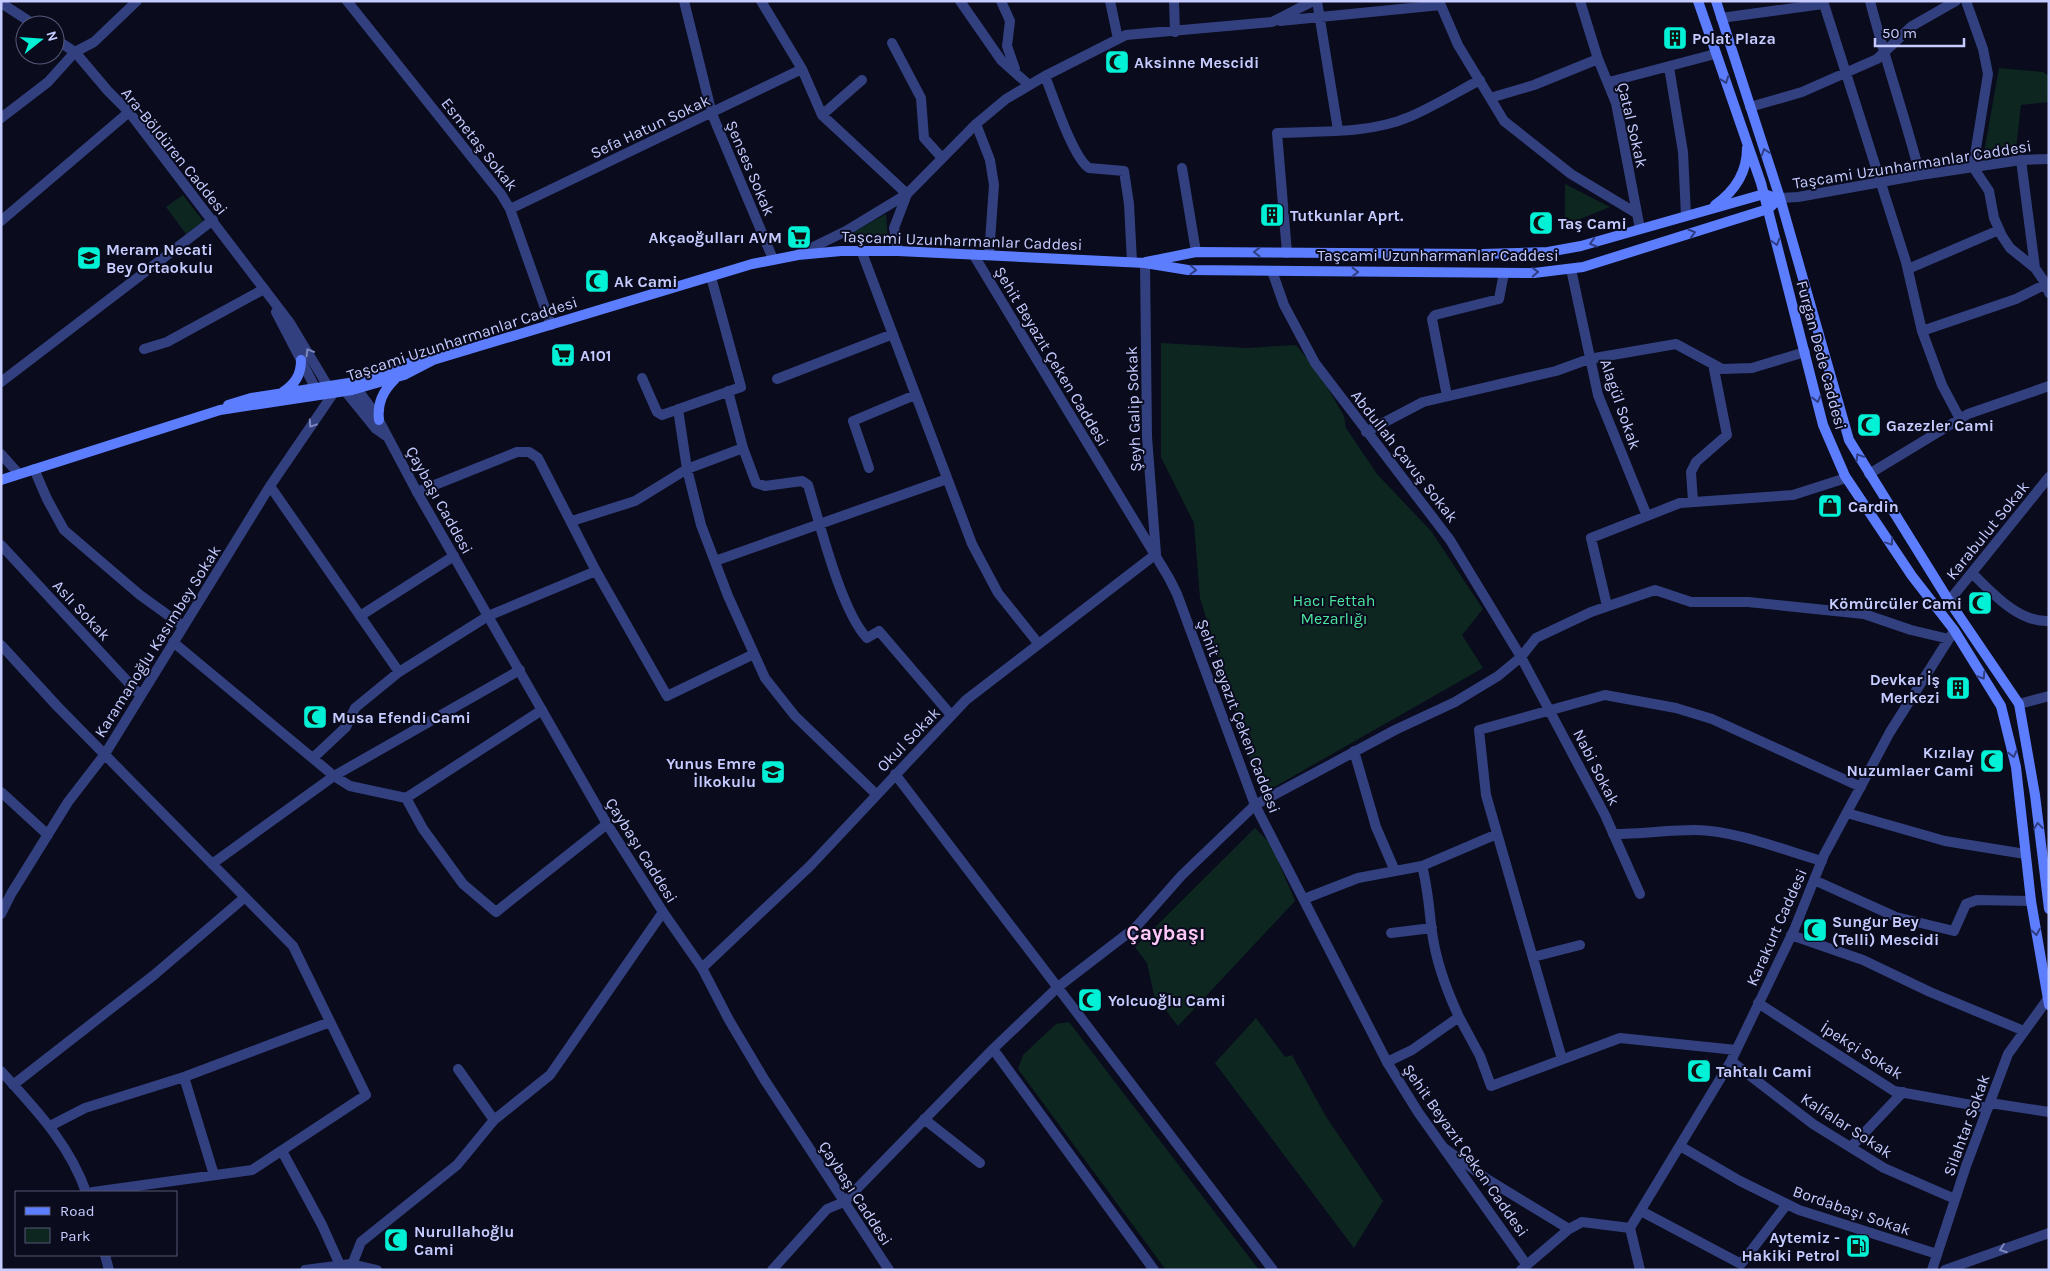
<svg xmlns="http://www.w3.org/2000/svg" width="2050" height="1271" font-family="Karla,sans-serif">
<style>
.green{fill:#0d2720}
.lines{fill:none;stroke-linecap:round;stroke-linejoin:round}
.minor{stroke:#33407f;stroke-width:10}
.tertiary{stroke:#33407f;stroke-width:10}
.secondary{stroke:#5d7dff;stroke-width:10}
.oneway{stroke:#2f3e83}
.oneway2{stroke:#7c86bf}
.labels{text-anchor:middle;stroke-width:4;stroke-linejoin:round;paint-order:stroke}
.poi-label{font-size:16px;font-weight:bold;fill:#c6ccff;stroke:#0a0b1d;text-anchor:start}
.street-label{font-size:16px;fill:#c6ccff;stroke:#0a0b1d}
.park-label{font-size:16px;fill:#4de49d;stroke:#0a0b1d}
.district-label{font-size:21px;font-weight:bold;fill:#ffc8f7;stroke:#0a0b1d}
</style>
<rect width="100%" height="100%" fill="#0a0b1d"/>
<path class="green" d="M1999,68L2043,72L2049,76V102L2021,105L2015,156L1984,153Z
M1565,184L1610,207L1565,225Z
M183,195L203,221L186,234L166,207Z
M886,214L888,242L843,238Z
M1161,343L1246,348L1296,345L1319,373L1344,416L1346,428L1377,474L1431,531L1483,609L1462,635L1483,668L1269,790L1256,778L1200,598L1194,523L1161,457Z
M1255,828L1271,844L1295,901L1178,1026L1154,995L1147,963L1135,947Z
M1256,1018L1285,1057L1292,1055L1325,1115L1383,1201L1354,1248L1215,1063Z
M1069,1022L1259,1270H1166L1018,1069L1023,1055L1056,1024Z"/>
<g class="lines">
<path class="minor" d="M347,1L501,194L510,209L551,325
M684,1L712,114L773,259
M761,1L802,69L822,115L907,194L894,228L898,251
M960,1L1001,60L1029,85
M1001,1L1010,21L1007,46L1015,69
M1110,1L1118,39
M1174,1L1175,32
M1317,1L1338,130
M1439,1L1458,45L1504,121L1571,174L1636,213
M1580,1L1598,59L1616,103L1640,229
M1823,1L1906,262L1922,331L1942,385L1960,419
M1870,1C1885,60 1905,116 1920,175
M1966,1L1983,49L1988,74L1973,167L1989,191L1994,218L2002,236L2010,248L2035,268
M1721,18L1823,4
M1280,21L1441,5
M892,43L921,98L924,138L942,158
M1669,67L1683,152L1686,216
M1045,76C1053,96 1073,158 1089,168L1124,171L1129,204L1132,262
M1609,82L1715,54
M1490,98L1534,85L1598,59
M1750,107L1802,92L1877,59L1912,26L1956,1
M822,115L862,80
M1,118L48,82L75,52L94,42L137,1
M976,124L990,160L994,185L989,255
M2021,160L2035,268L2046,284L2049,293
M1182,168L1196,252
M510,209L802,69
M1,221L129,112
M861,250L972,544L998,593L1038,643
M1287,253L1277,133C1320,131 1369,134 1409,117C1433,107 1457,92 1480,80
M799,254L846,231L907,194L976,124L1006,99L1045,76L1126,35L1272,22L1313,1
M1571,269L1598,395L1647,516
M1908,269L1999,230
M1272,271L1284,305L1315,363L1450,540L1521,657L1605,815L1640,894
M1922,331L2016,299L2046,284
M144,349L167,342L264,289
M642,378L657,412L662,415L741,387L711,277
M777,379L893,334
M1,382L213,220
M1447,396L1432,319L1435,315L1499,299L1504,273
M678,409L687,469L701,525L728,596L765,678L795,716L876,794
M1366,432L1423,402L1556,371L1589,359L1676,344L1722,369L1752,368L1805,352
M743,448L756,483L765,486L802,481L808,485C820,524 841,611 867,638L879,631L951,715
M869,468L853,421L915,395
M34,469L47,499L64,530L140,595L183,626
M1869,474L1968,414L2049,386
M270,486L399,672
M417,492L517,452H529L538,458L596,571L667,696L754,654
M1693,501L1691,472L1696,462L1727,435L1713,364
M572,521L635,501L687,469L743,448L728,391
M1,545L140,695
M715,561L947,479
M1972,573C1992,593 2019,623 2049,621
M1949,601L2049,477
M1607,606L1591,538L1680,503L1793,495L1846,478
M360,616L454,556
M173,642L334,776L350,786L406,798L542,710
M1,645L57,706L293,946L366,1095L252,1170L93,1192
M2019,704L2049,696
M1354,751L1376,827L1395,871
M313,758L346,727L355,708L399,672L488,616L596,571
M895,774L1273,1270
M1,792L48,835
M406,798L423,829L463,884L496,912L607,824
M1847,813L1945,841L2025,854
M1613,834C1641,834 1668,830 1695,830C1733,830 1784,850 1822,861
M212,864L334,776L520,670
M1814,880L1896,917L1954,931L1966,904L1977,900L2031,901
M1304,899L1358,878L1422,866
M1,914L11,894L68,802L105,754L270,486L337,388
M1391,933L1432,928
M1791,935L1863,960L1930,992L2024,1031
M1533,957L1580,945
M702,968L810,866L966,700L1156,554L1147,437L1145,263
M1758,1003L1894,1091L1988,1108
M1459,1017L1480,1056L1491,1086L1620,1038L1736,1050
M993,1049L1154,1270
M1562,1059L1486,795L1479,730L1605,695L1676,708L1712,719L1861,787
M1731,1061L1813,1124L1884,1168L1955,1199
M1387,1062L1412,1050L1459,1017C1446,989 1436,962 1432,932C1429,909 1428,888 1422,866L1497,834
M458,1069L494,1120
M1,1071C35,1109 69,1143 86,1192
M13,1085L154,975L244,898
M1990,1103L2049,1112
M924,1119L980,1163
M50,1126L85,1108L184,1077
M1680,1146L1740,1181L1799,1210L1937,1254
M1851,1147L1903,1092
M1444,1148L1487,1179L1569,1229
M282,1151L322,1225L340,1265
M214,1175L184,1077L330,1022
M844,1202L993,1049L1058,987L1136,927L1182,875L1255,805L1395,730L1455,702L1498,676L1521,657L1536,638L1591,612L1655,590L1691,602H1748L1864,614L1911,630L1949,639
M1641,1211L1741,1264L1787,1204
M1630,1228L1731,1061L1794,930L1824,855L1890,732L1952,634
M1630,1228L1640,1270
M105,1255L109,1270
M350,1270L361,1242L457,1165L494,1120L550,1075L663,912
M1521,1270L1569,1229L1582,1222L1630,1228
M1932,1270L1966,1166L2008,1054L2047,1000"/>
<path class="tertiary" d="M1,3L35,25
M55,39L75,52L108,91L129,112L290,323L332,393
M1780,198L1798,197L1920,175L2021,160L2049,159
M973,254L1169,578L1177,594L1255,805L1387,1062L1418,1112L1526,1264
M276,312L319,395
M357,389L375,413L417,492L607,824L663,912L702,968L729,1020L764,1079L889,1270
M346,392L376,429L386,436
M1,454L18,473
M305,1270L351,1264L377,1270
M772,1270L827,1209L844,1202
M1945,1270L2049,1233"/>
<path class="secondary" d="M1698,1L1761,183L1823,425L1845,476L1912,576L1954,630L2001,706L2016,767L2031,901L2049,1005
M1716,1L1780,198L1849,440L1949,601L2019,704L2035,795L2049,909
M1715,205C1735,191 1747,172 1747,148
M1146,262L1196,252L1482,254L1548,252L1581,246L1764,194L1770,196
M283,392C295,384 301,375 301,360
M228,405L251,398L349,383L415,361L432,360
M379,420C377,403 383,391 395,379
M1,480L220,410L352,390L404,375L433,360L752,264L798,255L841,251H898L1145,263L1188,270L1534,273L1583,267L1768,209L1780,198"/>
</g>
<defs><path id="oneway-chevron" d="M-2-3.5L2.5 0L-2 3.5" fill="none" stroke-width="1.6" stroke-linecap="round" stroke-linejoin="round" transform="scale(1.25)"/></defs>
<g class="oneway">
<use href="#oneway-chevron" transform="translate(1725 80) rotate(70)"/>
<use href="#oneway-chevron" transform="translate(1765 152) rotate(-108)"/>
<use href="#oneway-chevron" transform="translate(1692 233) rotate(-17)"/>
<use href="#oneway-chevron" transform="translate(1776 242) rotate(75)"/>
<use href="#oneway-chevron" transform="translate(1593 243) rotate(164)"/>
<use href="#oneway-chevron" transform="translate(1257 252) rotate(-180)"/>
<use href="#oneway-chevron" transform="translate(1193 270) rotate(2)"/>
<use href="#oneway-chevron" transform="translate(1355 272)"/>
<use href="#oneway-chevron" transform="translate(1535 272) rotate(-3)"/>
<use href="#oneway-chevron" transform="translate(1817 399) rotate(76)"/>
<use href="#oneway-chevron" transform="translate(1859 457) rotate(-121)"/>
<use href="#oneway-chevron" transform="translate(1890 542) rotate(56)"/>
<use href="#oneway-chevron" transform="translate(1982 676) rotate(58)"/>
<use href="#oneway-chevron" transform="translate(2013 754) rotate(76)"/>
<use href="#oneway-chevron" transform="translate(2038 826) rotate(-97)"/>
<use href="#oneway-chevron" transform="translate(2036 932) rotate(81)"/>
</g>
<g class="oneway2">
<use href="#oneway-chevron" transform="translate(309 352) rotate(-121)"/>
<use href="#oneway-chevron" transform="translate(312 424) rotate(124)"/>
<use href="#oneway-chevron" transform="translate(2003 1249) rotate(160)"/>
</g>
<defs>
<symbol id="building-square" viewBox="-11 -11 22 22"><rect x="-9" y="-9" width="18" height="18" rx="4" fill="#00f1d5" stroke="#0a0b1d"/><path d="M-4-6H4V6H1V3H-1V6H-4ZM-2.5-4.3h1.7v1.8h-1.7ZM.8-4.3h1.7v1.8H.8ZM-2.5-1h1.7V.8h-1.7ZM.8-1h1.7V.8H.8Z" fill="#111"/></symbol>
<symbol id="mosque-square" viewBox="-11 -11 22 22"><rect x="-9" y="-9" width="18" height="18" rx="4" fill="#00f1d5" stroke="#0a0b1d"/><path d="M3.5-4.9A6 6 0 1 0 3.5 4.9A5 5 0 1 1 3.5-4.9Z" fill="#111"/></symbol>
<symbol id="supermarket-square" viewBox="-11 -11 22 22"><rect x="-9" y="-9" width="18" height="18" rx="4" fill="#00f1d5" stroke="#0a0b1d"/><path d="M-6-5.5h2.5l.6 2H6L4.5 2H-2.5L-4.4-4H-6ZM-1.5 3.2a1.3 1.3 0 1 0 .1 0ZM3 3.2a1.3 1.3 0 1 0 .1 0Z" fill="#111"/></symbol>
<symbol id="school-square" viewBox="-11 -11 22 22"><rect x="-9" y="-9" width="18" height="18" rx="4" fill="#00f1d5" stroke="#0a0b1d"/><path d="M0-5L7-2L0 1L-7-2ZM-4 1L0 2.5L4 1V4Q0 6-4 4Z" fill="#111"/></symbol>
<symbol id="shop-square" viewBox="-11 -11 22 22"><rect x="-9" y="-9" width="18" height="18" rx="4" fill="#00f1d5" stroke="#0a0b1d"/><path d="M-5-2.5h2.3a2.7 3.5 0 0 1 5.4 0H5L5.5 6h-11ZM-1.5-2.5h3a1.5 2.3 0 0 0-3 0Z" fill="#111"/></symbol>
<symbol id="fuel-square" viewBox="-11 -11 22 22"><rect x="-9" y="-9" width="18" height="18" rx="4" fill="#00f1d5" stroke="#0a0b1d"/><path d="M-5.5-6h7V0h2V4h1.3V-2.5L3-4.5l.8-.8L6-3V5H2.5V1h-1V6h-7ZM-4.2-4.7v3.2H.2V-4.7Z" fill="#111"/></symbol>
</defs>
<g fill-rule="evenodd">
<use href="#building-square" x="1661" y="24" width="28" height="28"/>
<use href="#mosque-square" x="1103" y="48" width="28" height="28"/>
<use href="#building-square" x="1258" y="201" width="28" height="28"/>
<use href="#mosque-square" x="1527" y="209" width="28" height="28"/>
<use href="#supermarket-square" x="785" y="223" width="28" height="28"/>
<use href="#school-square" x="75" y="244" width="28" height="28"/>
<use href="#mosque-square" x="583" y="267" width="28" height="28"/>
<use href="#supermarket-square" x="549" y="341" width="28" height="28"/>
<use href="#mosque-square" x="1855" y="411" width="28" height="28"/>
<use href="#shop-square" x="1816" y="492" width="28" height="28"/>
<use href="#mosque-square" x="1966" y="589" width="28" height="28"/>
<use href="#building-square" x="1944" y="674" width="28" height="28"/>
<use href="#mosque-square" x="301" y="703" width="28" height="28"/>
<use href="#mosque-square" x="1978" y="747" width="28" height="28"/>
<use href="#school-square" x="759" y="758" width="28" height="28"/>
<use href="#mosque-square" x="1801" y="916" width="28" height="28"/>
<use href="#mosque-square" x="1076" y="986" width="28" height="28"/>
<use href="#mosque-square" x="1685" y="1057" width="28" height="28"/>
<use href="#mosque-square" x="382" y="1226" width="28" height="28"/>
<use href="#fuel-square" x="1844" y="1232" width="28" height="28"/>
</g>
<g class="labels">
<g class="poi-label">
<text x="1692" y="44">Polat Plaza</text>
<text x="1134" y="68">Aksinne Mescidi</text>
<text x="1290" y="221">Tutkunlar Aprt.</text>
<text x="1558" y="229">Taş Cami</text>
<text x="782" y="243" text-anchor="end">Akçaoğulları AVM</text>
<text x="106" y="255">Meram Necati<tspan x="106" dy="18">Bey Ortaokulu</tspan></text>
<text x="614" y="287">Ak Cami</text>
<text x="580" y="361">A101</text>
<text x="1886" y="431">Gazezler Cami</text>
<text x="1848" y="512">Cardin</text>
<text x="1962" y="609" text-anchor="end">Kömürcüler Cami</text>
<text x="1940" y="685" text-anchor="end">Devkar İş<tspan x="1940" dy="18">Merkezi</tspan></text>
<text x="332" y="723">Musa Efendi Cami</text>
<text x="1974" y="758" text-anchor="end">Kızılay<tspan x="1974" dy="18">Nuzumlaer Cami</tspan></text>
<text x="756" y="769" text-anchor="end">Yunus Emre<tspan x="756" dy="18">İlkokulu</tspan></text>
<text x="1832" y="927">Sungur Bey<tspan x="1832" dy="18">(Telli) Mescidi</tspan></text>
<text x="1108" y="1006">Yolcuoğlu Cami</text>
<text x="1716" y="1077">Tahtalı Cami</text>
<text x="414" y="1237">Nurullahoğlu<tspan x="414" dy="18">Cami</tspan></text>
<text x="1840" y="1243" text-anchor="end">Aytemiz -<tspan x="1840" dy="18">Hakiki Petrol</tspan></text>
</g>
<g class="street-label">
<text transform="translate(1633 125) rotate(77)" y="6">Çatal Sokak</text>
<text transform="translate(650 126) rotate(-25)" y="6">Sefa Hatun Sokak</text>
<text transform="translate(480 144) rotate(52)" y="6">Esmetaş Sokak</text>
<text transform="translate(175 151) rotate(51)" y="6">Ara-Böldüren Caddesi</text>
<text transform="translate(1912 164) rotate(-9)" y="6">Taşcami Uzunharmanlar Caddesi</text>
<text transform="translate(751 168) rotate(67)" y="6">Şenses Sokak</text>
<text transform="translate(962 240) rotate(2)" y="6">Taşcami Uzunharmanlar Caddesi</text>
<text x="1438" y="261">Taşcami Uzunharmanlar Caddesi</text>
<text transform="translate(462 338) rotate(-18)" y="6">Taşcami Uzunharmanlar Caddesi</text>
<text transform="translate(1822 355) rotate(75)" y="6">Furgan Dede Caddesi</text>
<text transform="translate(1052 356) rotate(59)" y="6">Şehit Beyazıt Çeken Caddesi</text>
<text transform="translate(1621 404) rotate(71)" y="6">Alagül Sokak</text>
<text transform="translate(1133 409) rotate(-92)" y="6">Şeyh Galip Sokak</text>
<text transform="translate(1405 456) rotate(52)" y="6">Abdullah Çavuş Sokak</text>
<text transform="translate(440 500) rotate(61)" y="6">Çaybaşı Caddesi</text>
<text transform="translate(1987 530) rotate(-51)" y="6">Karabulut Sokak</text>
<text transform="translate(82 610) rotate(47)" y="6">Aslı Sokak</text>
<text transform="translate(157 641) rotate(-58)" y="6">Karamanoğlu Kasımbey Sokak</text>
<text transform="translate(1239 716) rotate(69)" y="6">Şehit Beyazıt Çeken Caddesi</text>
<text transform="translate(908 739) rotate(-46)" y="6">Okul Sokak</text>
<text transform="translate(1597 767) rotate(63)" y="6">Nabi Sokak</text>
<text transform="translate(642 850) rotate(58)" y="6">Çaybaşı Caddesi</text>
<text transform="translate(1776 927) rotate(-66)" y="6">Karakurt Caddesi</text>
<text transform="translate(1862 1050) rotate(32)" y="6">İpekçi Sokak</text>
<text transform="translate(1847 1125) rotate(33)" y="6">Kalfalar Sokak</text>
<text transform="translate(1966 1125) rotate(-70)" y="6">Silahtar Sokak</text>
<text transform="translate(1466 1150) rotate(55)" y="6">Şehit Beyazıt Çeken Caddesi</text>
<text transform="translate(856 1193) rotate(57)" y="6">Çaybaşı Caddesi</text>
<text transform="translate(1852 1210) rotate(19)" y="6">Bordabaşı Sokak</text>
</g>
<g class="park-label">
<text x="1334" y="606">Hacı Fettah<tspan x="1334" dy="18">Mezarlığı</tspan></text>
</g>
<g class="district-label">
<text x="1166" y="940">Çaybaşı</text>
</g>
</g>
<rect width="2050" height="1271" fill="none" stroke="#c6ccff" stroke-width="5"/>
<rect x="15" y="1191" width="162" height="65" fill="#0a0b1d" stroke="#555877"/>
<rect x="25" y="1207" width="25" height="8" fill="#5d7dff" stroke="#555877"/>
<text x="60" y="1216" font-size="15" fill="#c6ccff">Road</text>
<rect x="25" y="1228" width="25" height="15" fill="#0d2720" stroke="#555877"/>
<text x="60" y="1241" font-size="15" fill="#c6ccff">Park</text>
<g transform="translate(40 40) rotate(73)"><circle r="24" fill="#0a0b1d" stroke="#555877"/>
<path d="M0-4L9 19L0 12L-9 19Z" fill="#00f1d5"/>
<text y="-8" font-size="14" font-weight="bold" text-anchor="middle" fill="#c6ccff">N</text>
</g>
<path d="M1875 38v8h89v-8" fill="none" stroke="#c6ccff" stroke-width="2.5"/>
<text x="1882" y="38" font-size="15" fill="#c6ccff" stroke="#0a0b1d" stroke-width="4" paint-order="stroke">50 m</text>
</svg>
